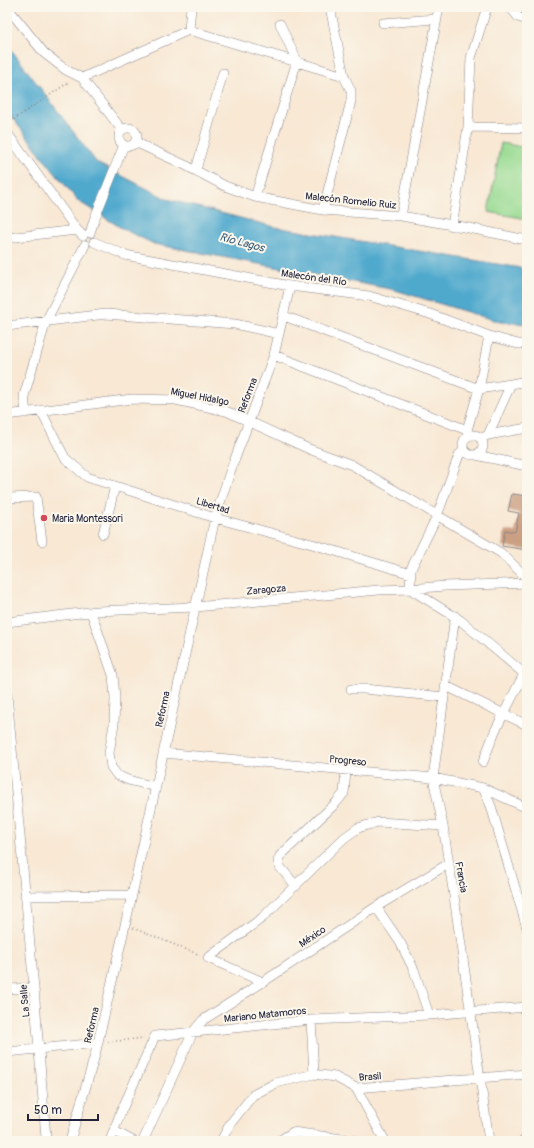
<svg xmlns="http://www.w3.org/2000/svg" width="534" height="1148" font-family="Pangolin,sans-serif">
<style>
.green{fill:#97da91;stroke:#5c7e66}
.water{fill:#4fa9cd;stroke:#386684}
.building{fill:#cb9f81}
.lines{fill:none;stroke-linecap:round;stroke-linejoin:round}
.minor-casing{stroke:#8d8588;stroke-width:10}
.path{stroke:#8d8588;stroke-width:1.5;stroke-dasharray:1 3;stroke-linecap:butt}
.minor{stroke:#fff;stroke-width:9}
.poi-dot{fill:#d1495b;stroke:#fbf7ec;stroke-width:1.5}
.labels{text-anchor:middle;stroke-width:4;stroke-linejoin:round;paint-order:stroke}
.street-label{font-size:10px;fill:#22223b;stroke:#fbf7ec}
.poi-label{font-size:10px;fill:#22223b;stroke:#fbf7ec;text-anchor:start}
.water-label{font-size:11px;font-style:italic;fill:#345875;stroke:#fbf7ec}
</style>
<rect width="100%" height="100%" fill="#fbf7ec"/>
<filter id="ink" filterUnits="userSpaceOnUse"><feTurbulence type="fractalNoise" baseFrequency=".025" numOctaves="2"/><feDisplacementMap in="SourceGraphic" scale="8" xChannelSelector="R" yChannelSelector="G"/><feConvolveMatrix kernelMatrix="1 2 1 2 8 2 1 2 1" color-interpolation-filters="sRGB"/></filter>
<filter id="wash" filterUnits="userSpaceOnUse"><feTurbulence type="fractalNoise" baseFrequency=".012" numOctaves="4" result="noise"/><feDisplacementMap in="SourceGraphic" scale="16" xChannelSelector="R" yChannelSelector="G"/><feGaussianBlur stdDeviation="0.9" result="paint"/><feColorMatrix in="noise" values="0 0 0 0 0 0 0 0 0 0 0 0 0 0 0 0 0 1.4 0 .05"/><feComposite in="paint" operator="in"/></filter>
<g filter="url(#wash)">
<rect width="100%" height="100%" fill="#f8e8d4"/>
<path class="green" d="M501,143L527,148V219L488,212Z"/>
<path class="water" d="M7,44L97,163L167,199L275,227L527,269V324L500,322L395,290L154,244L123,229L78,201L51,168L7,111Z"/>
<g id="blocks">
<path class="building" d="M512,494L527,496V550L502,546L505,530L515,532L519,513L508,511Z"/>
</g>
</g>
<g filter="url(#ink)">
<use href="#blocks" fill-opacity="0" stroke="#8d8588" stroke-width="1"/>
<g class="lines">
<defs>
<path id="minor" d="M7,7L44,53L66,70L82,78L122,130
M510,7L518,17L527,20
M383,23L436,19
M189,30L191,7
M82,78L189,30L344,76
M468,127L527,128
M119 137a9 9 0 1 1 18 0a9 9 0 1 1-18 0Z
M7,133L77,230L83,236
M135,142L187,166L225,186L255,197L323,210L401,216L469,228L527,240
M196,170L223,73
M255,197L297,61L280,24
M323,210L351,101V91L344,76L330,7
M401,216L439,7
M452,226L468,127L471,58L487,7
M90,233L94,220L124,145
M7,238L77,230
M94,242L125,255L290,286L369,296L430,314L489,336L518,344H527
M284,316L479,389L511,384L527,381
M7,326L106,314L235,324L279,334
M274,355L467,430
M41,411L65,458L87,477L215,518L312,544L411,574
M26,413L24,396L46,321L85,245
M7,415L132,399L176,400L226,411L309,449L352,465L501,553L527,578
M463 445a10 10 0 1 1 20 0a10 10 0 1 1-20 0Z
M468,435L467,430L479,389L489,336
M488,435L511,384
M484,437L488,435L527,428
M464,450L459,455L437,516L411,569L410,589L460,620L527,676
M476,455L527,466
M7,498L36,497L42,541
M103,534L115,486
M91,612L113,675L115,698L114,724L109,753L111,767L117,775L128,780L156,787
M455,616L433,778L443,826L454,896L489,1141
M7,622L97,611L195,607L379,590L410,589L445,586L527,583
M446,686L527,725
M351,689H364L444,697
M7,695L34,988L46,1138
M163,753L433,778L483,788L527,808
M483,762L495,731L524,674
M483,788L491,806L527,928
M296,886L280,867L278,861L280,856L336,803L344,793L346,771
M25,896L132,895
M376,907L400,942L414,970L429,1015
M208,958L262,918L344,838L358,828L378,822L443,826
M208,958L263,982
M7,989L34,988
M311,1020L314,1074
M7,1052L98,1043
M356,1088L385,1141
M114,1131L133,1141
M70,1141L95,1055L132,895L215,518L230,472L274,355L290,286
M110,1141L120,1114L155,1036L311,1020L429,1015L527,1007
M143,1141L193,1032L203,1020L263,982L376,907L448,864
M221,1141L230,1124L253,1095L276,1083L314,1074L335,1077L356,1088L527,1074
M279,1141L293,1132L356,1141
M523,1141L527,1140"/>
</defs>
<use href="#minor" class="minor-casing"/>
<path class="path" d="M7,124L69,82
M133,928L200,955
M108,1042L144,1038"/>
<use href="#minor" class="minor"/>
</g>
</g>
<circle class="poi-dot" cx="44" cy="518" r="4"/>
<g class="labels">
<g class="street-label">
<text transform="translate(351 200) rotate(6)" y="4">Malecón Romelio Ruiz</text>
<text transform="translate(314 277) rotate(8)" y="4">Malecón del Río</text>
<text transform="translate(247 395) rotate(-69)" y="4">Reforma</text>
<text transform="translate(200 396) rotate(11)" y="4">Miguel Hidalgo</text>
<text transform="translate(213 505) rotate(17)" y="4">Libertad</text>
<text transform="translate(266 589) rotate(-5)" y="4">Zaragoza</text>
<text transform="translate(162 709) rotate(-78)" y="4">Reforma</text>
<text transform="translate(348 760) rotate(5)" y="4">Progreso</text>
<text transform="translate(462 877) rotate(80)" y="4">Francia</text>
<text transform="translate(312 936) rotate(-34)" y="4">México</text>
<text transform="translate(24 1001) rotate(-95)" y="4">La Salle</text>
<text transform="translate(265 1014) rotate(-6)" y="4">Mariano Matamoros</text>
<text transform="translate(91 1025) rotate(-77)" y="4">Reforma</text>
<text transform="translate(370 1076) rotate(-4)" y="4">Brasil</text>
</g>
<g class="poi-label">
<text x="52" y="522">Maria Montessori</text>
</g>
<g class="water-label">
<text transform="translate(242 242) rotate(15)" y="4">Río Lagos</text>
</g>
</g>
<rect width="534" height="1148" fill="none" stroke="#fbf7ec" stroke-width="24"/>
<path d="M28 1114v6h70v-6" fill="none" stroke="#22223b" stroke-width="2"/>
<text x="34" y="1114" font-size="12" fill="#22223b" stroke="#fbf7ec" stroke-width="3" paint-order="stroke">50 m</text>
</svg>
